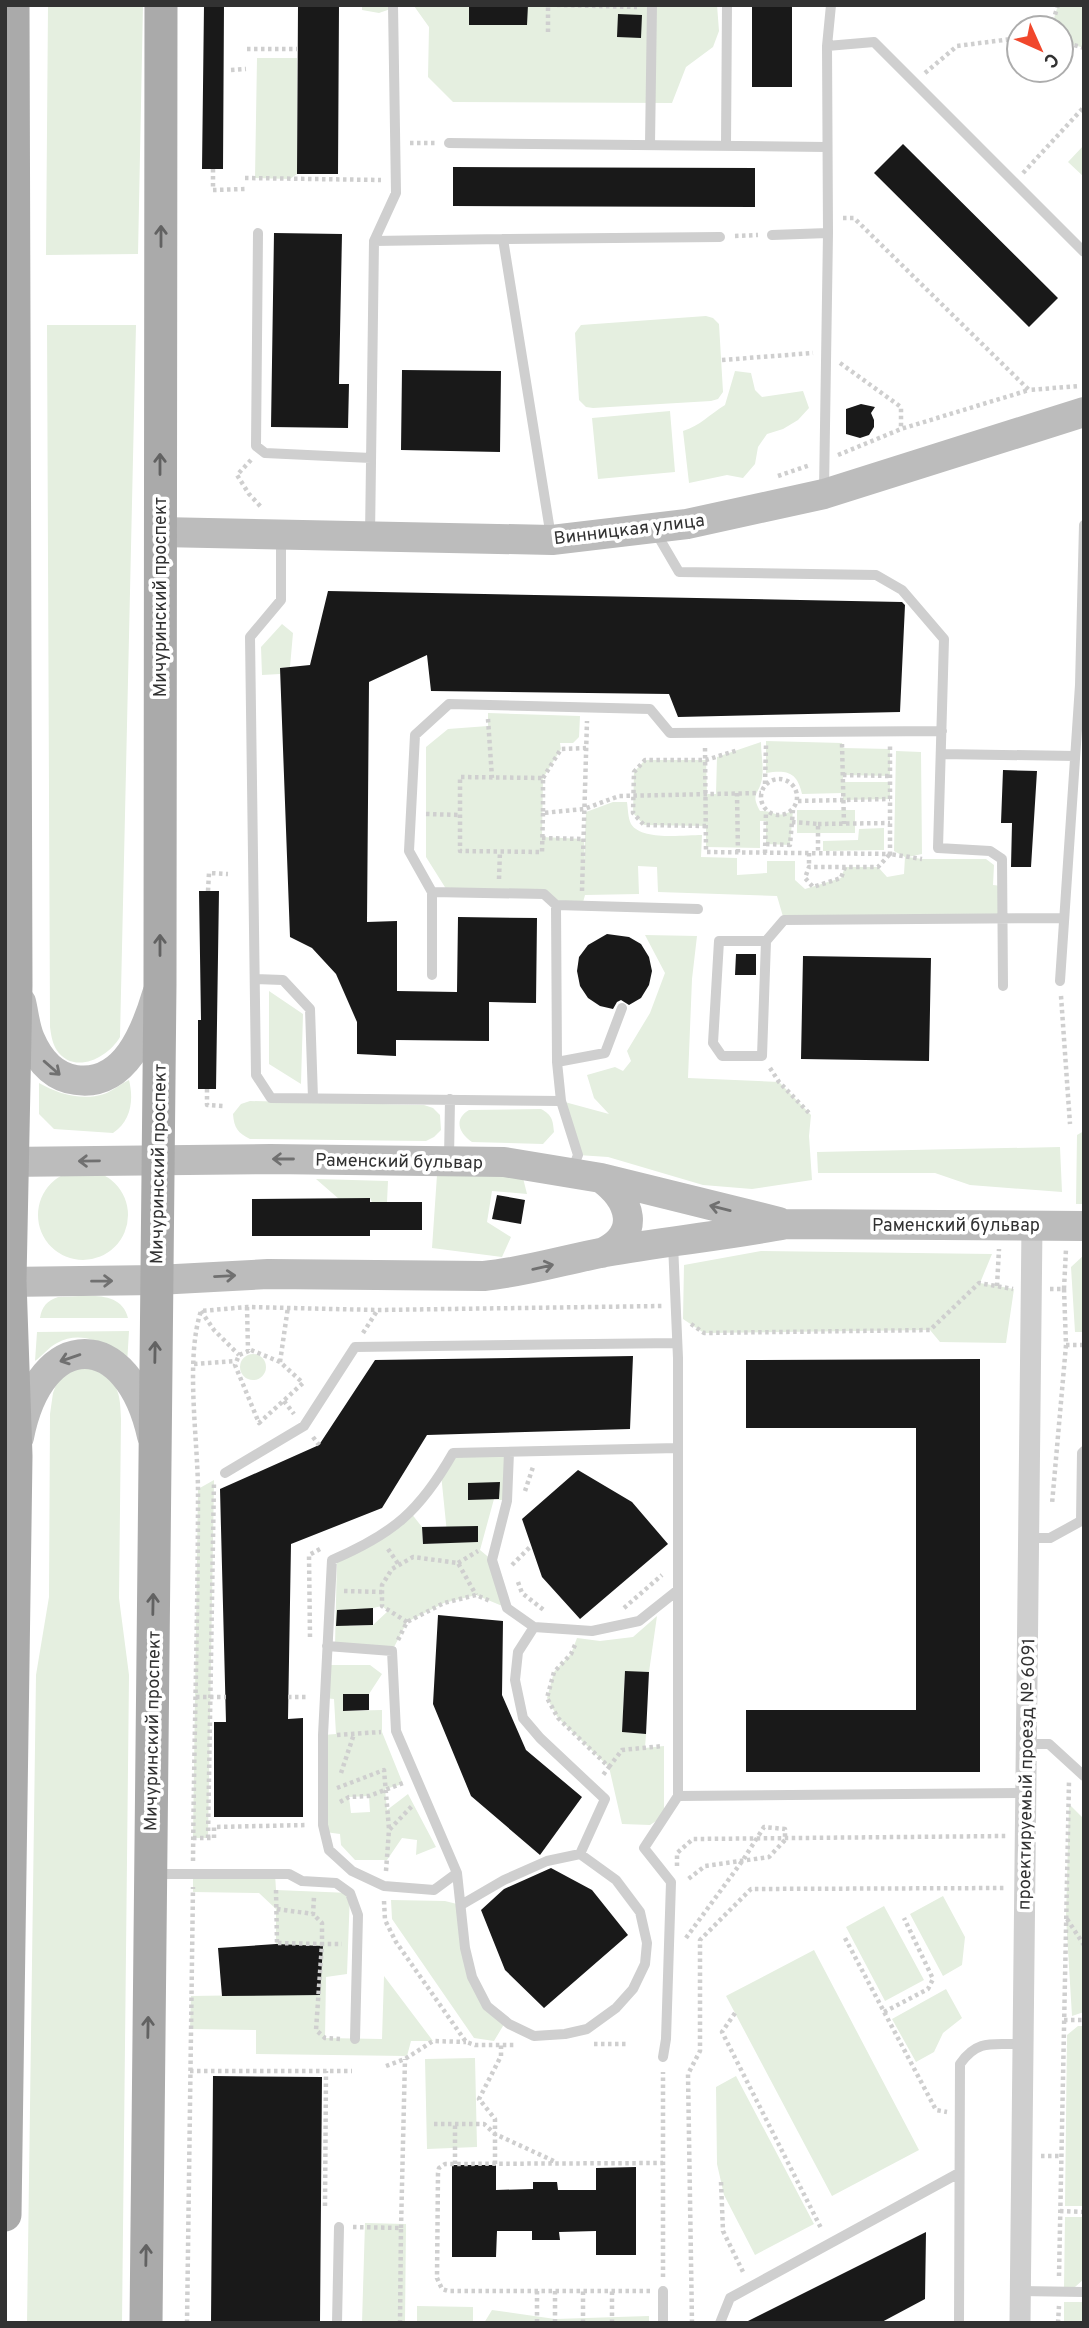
<svg xmlns="http://www.w3.org/2000/svg" width="1089" height="2328" font-family="Overpass,sans-serif">
<style>
.green{fill:#e5efe0;fill-rule:evenodd}
.building{fill:#191919}
.lines{fill:none;stroke-linecap:round;stroke-linejoin:round}
.path{stroke:#cfcfcf;stroke-width:4.5;stroke-dasharray:3.5 3.5;stroke-linecap:butt}
.lane{stroke:#cfcfcf;stroke-width:10}
.street{stroke:#cfcfcf;stroke-width:21}
.secondary{stroke:#bcbcbc;stroke-width:30}
.primary{stroke:#aaa;stroke-width:33}
.oneway{stroke:#626262}
.oneway2{stroke:#707070}
.labels{text-anchor:middle;stroke-width:7;stroke-linejoin:round;paint-order:stroke}
.street-label{font-size:18px;fill:#323232;stroke:#fff}
</style>
<rect width="100%" height="100%" fill="#fff"/>
<path class="green" d="M48,5H143L138,254L46,255Z
M362,5H717L719,31L713,47L686,67L672,103L453,102L428,77L429,27L414,6L396,7L379,13L362,10Z
M1058,5H1084V48L1061,41V28H1051Z
M257,58H297V174L290,179L255,178Z
M1084,145V177L1068,162Z
M706,316L713,318L719,324L723,392L718,399L711,401L593,408L586,407L579,400L575,333L581,325Z
M47,325H136L120,1037C108,1058 73,1076 56,1049C52,1042 51,1034 50,1027Z
M735,371L751,373L755,390L762,397L803,391L809,408L798,420L783,429L767,434L758,447L755,464L743,478L727,475L689,483L683,431C700,426 710,414 725,405Z
M670,411L675,472L598,479L592,418Z
M282,624L293,633L290,667L280,668V674L262,675L261,647Z
M488,713L580,716L579,737L573,743H560L561,749L543,778L542,837L584,839V864L586,812L613,802H627C628,809 628,818 631,824C642,841 683,835 702,835L701,857L737,858V875L767,873V861H795V880L805,889L841,878L845,867H878L887,877L904,874L905,857L894,851L896,751L921,752L922,854L908,857L922,859H986L994,865L993,885L1002,886V919L784,920L777,896L658,892L657,867L638,866L639,894L585,895L582,906L556,905L544,894L448,892L426,857V747L448,729L488,726Z
M766,741L842,743L843,748L890,749V776L843,775V782H890V799L843,800V793L802,794C797,771 786,770 766,773Z
M761,742C761,754 764,767 762,779C759,795 750,793 760,811C775,810 776,820 793,810L790,845L766,844V821H760V848L706,847V826L644,825L633,813L634,772L645,760H706L707,794H716L717,757Z
M797,810H855V833H797Z
M884,828V850L823,851V841L858,840L859,829Z
M645,935L697,936L692,979L688,1078L779,1082L811,1115L809,1136L812,1180L752,1189L703,1185L608,1157L578,1155L561,1101L609,1114L594,1098L587,1075L615,1067L623,1071L631,1061L627,1051L650,1013L665,973Z
M269,991L303,1014L301,1084L269,1064Z
M129,1080C134,1100 131,1121 113,1133L54,1129L39,1114V1083C58,1094 82,1101 104,1094C113,1091 120,1084 129,1080Z
M250,1101L424,1105L433,1108L440,1115L441,1130L434,1137L426,1141L250,1139C238,1133 234,1128 233,1114L241,1104Z
M541,1109C552,1115 553,1120 554,1132L543,1144L472,1142C458,1132 454,1119 469,1110Z
M1084,1131V1204H1076L1077,1135Z
M1060,1147L1062,1192L970,1185L935,1173H818L817,1152Z
M38 1215a45 45 0 1 1 90 0a45 45 0 1 1-90 0Z
M503,1174L523,1178L527,1194L492,1191L487,1222L511,1237L502,1257L432,1248L437,1175Z
M316,1179L388,1181L387,1202H372L370,1198L339,1199Z
M761,1251L992,1254L980,1283L1014,1289L1006,1343L940,1342L930,1330L704,1333L683,1319L684,1265Z
M1084,1255V1332H1075L1071,1267Z
M58,1297C81,1297 121,1288 128,1318H40C42,1306 47,1301 58,1297Z
M129,1331L127,1364C111,1344 82,1329 57,1343C49,1347 42,1356 35,1361L37,1332Z
M240 1367a13 13 0 1 1 26 0a13 13 0 1 1-26 0Z
M88,1365C116,1383 120,1384 121,1419L119,1598L129,1675L122,2323H27L36,1675L49,1597L50,1414L53,1393L59,1377Z
M509,1452L507,1501L494,1499L480,1550L492,1560L507,1608L476,1595L444,1603L407,1622L392,1651L335,1646L337,1558L411,1513L422,1527L423,1544L448,1543L441,1474L453,1453ZM382,1606L388,1611L373,1625L348,1626L373,1608Z
M214,1480L208,1838H193L198,1489Z
M657,1616L649,1672H625L622,1732L646,1734L645,1748L664,1746V1816L650,1825L622,1824L609,1767L558,1718L547,1698L554,1672L571,1654L577,1638L600,1641L633,1637Z
M326,1665H370L382,1674L369,1694L343,1695V1711L382,1710V1732L403,1784L385,1789L387,1810L408,1794L436,1847L416,1855L417,1840L402,1838L387,1860H355L341,1845L340,1834L325,1832L323,1735L336,1734L334,1699L324,1698ZM369,1796L370,1812L351,1813L349,1797Z
M1069,1804L1084,1819V2012L1072,2016L1066,1917Z
M193,1874H275L276,1890L350,1893L347,1974L326,1977L325,2038L382,2039L384,1976L433,2041H411L407,2056L256,2054V2030L190,2029L191,1996L320,1994L323,1946L276,1944V1909L259,1893L193,1892Z
M943,1896L965,1937L962,1965L943,1976L910,1914Z
M391,1900L445,1901L461,1905L465,1948L487,2006L506,2021L494,2041L474,2038L392,1919Z
M884,1906L924,1980L885,2001L846,1927Z
M814,1950L919,2150L832,2196L726,1996Z
M946,1989L962,2018L943,2033L934,2052L916,2062L892,2019Z
M1078,2026H1084V2206H1065L1067,2035Z
M475,2058L477,2147L427,2149L425,2059Z
M736,2076L814,2224L755,2255L724,2195L717,2164L716,2087Z
M1065,2217H1084V2279L1075,2287H1064Z
M365,2223L406,2224L405,2323H362Z
M1064,2302H1084V2323H1064Z
M417,2306L473,2307V2323H417Z
M492,2310L555,2319L649,2316V2323H484Z"/>
<path class="building" d="M204,5H224L223,169H202Z
M298,5H339L338,174H297Z
M469,5H528L527,25H469Z
M752,5H792V87H752Z
M618,14L642,15L641,38L617,37Z
M903,144L1058,298L1029,327L874,173Z
M453,167L755,168V207L453,206Z
M274,233L342,234L339,384H349L348,428L271,427Z
M402,370L501,371L500,452L401,450Z
M861,404L875,407L871,413L874,420V427L869,435L860,438L846,434V409Z
M328,591L902,602L905,605L900,712L678,717L669,694L431,691L427,655L369,682L367,922L397,921V991L457,992L458,917L537,918L536,1003L489,1002V1041L396,1040V1056L357,1054V1022L336,974L312,948L290,937L280,668L310,665Z
M1003,770L1037,771L1031,867H1011L1012,823H1001Z
M199,891H219L216,1089H198V1020H201Z
M607,934L629,937L641,944L649,957L652,971L649,985L641,998L629,1005L621,1000L617,1002L613,1009L600,1006L588,998L580,986L577,971L579,957L588,945Z
M736,954H756V975H735Z
M803,956L931,958L929,1061L801,1059Z
M497,1195L525,1200L521,1224L492,1219Z
M370,1198V1202H422V1230H370V1236H252V1199Z
M633,1356L630,1429L427,1435L382,1508L291,1544L288,1719L303,1718V1817H214V1722H226L220,1489L319,1445L375,1360Z
M980,1359V1772H746V1710H916V1428H746V1360Z
M578,1470L632,1502L668,1544L580,1619L542,1577L522,1519Z
M500,1482L499,1499L468,1500V1483Z
M478,1526V1542L423,1544L422,1527Z
M373,1608V1625L336,1626L337,1610Z
M438,1615L503,1621L502,1695L526,1750L582,1797L540,1855L471,1796L433,1704Z
M625,1671L649,1672L646,1734L622,1732Z
M343,1694H369V1710L343,1711Z
M551,1868L592,1890L628,1935L544,2008L505,1970L481,1910L504,1889Z
M276,1944L323,1946L320,1995L222,1996L218,1948Z
M213,2076L322,2077L320,2323H211Z
M452,2165H496V2190L533,2189V2182H557L558,2190H596V2168L636,2167V2255H596V2231L559,2232L560,2240H532V2231H497L496,2257H452Z
M926,2232L925,2299L880,2323H744Z"/>
<g class="lines">
<path class="path" d="M557,5L637,7
M1051,28L1058,5
M548,32V5
M1061,41L1084,48
M247,49H298
M231,70L246,69
M925,73L957,46L1019,38
M410,143H436
M213,169V190L245,189
M1023,173L1084,107
M245,178L381,180
M843,218H854L1029,390L1079,386
M735,236L758,235
M722,360L813,353
M840,363L901,407V429
M838,455L901,429L1029,390
M251,460L237,475L249,494L262,508
M778,476L810,465
M488,719L492,778
M842,744L844,824
M705,748L706,852L890,854V746
M843,775L890,776
M543,778L561,749L586,748
M761 797a18 18 0 1 1 36 0a18 18 0 1 1-36 0Z
M765,784L766,745
M737,793L738,853
M798,801L890,799
M543,813L542,852L460,851V777L543,778V813L584,809L619,796L761,793
M426,814L460,815
M792,822L818,824V854
M818,824L890,823
M706,826L644,825L633,813L634,772L645,760H706L738,750
M542,838L584,839
M766,844L790,845L793,810
M765,853L766,811
M809,853V867
M845,867L841,878L813,887L805,878L809,867H878L890,854L922,859
M499,879L500,851
M208,891L209,873L228,874
M582,891L587,721
M1061,996L1070,1124
M770,1068L779,1082L811,1115
M207,1089V1105L223,1106
M997,1286L999,1249
M1050,1289H1064L1066,1345L1052,1504
M1064,1289L1066,1249
M247,1307L248,1350
M201,1311L214,1330L239,1355
M691,1324L704,1333L930,1330L979,1283L1013,1289
M363,1333L377,1311
M1066,1345H1084
M251,1350L280,1362L303,1383L259,1423L235,1365L239,1355Z
M280,1362L288,1307
M194,1364L236,1361
M284,1401L294,1414
M313,1437L319,1445
M525,1491L533,1467
M388,1549L399,1565
M458,1563L478,1551
M512,1565L531,1546
M518,1582L522,1593L545,1611
M344,1591L382,1592
M624,1608L662,1575
M407,1622L382,1606V1585L392,1569L413,1557L458,1563L476,1595
M310,1637L309,1555L322,1548
M398,1640L407,1622L444,1603L476,1595L490,1601
M575,1645L571,1654L554,1672L547,1698L558,1718L609,1767L603,1775
M196,1697H226
M288,1697H309
M337,1735L381,1732
M609,1767L622,1750L663,1746
M341,1773L354,1734
M337,1788L384,1770L389,1829
M340,1802L349,1797L369,1796L403,1783
M193,1838H214V1827L308,1825
M208,1838L214,1481
M193,1861C194,1738 198,1615 198,1492C198,1440 185,1359 201,1311L247,1307L377,1310L663,1306
M677,1866V1853L693,1839L1007,1836
M386,1871L389,1830L412,1806
M276,1890L277,1943
M384,1901L385,1920L396,1942L466,2042L475,2045H515
M277,1909L313,1914L314,1897
M1067,1919L1084,1945
M686,1938L743,1860L764,1827L785,1829V1840L769,1857L705,1866L687,1880
M845,1938L936,2110L947,2112
M278,1943L322,1944V1923L313,1914
M884,2012L928,1989L933,1979L904,1918
M735,2013L722,2032L822,2230
M1064,2020H1084
M340,2039L325,2038L316,2030L322,1944H342
M594,2044H626
M386,2066L405,2059L433,2041L466,2042
M190,2071H352
M434,2124H484L495,2134L556,2162
M1041,2156H1062
M455,2164V2124
M495,2164V2119L479,2099L501,2056V2044
M721,2182L723,2231L744,2274
M325,2206L326,2071
M1060,2211L1084,2212
M353,2227L401,2228L400,2323
M401,2228L405,2059
M1059,2276L1069,1781
M663,2277V2072
M537,2291V2323
M555,2291V2323
M650,2291H448L442,2289L437,2278L438,2173L439,2168L445,2164L663,2163
M187,2323L193,1887
M583,2323V2291
M612,2323V2291
M692,2323L688,2074L700,2051V1940L751,1889L1006,1888
M1058,2323L1059,2306"/>
<path class="lane" d="M827,46L874,42L1084,252
M449,143L826,147
M650,144L652,5
M726,145L727,5
M258,233L256,446L265,453L371,458
M772,235L828,233
M374,241L396,193L393,5
M824,491L828,233L827,46L831,5
M655,531L679,572L876,575L902,590L944,639L938,848L990,851L1002,859L1003,986
M370,536L374,241L503,239
M551,537L503,239L720,237
M281,538V600L250,637L256,1075L271,1098L561,1101L557,1062L556,905L544,894L432,892L409,851L415,735L449,704L650,709L670,733L942,731
M941,754L1075,756
M556,905L698,909
M766,941H719L713,1043L722,1056H762L766,941L784,920L1064,918
M432,975V892
M255,979L283,980L310,1009L313,1098
M1060,981L1080,685L1084,525
M557,1062L605,1053L622,1008
M561,1101L578,1155L572,1170
M449,1159L450,1099
M673,1244L678,1358V1796L1026,1793
M509,1452L507,1501L492,1560L507,1608L534,1627L592,1631L639,1621L678,1590
M225,1473L304,1426L355,1347L677,1343
M1029,1538H1050L1081,1521L1082,1453L1084,1451
M534,1627L518,1652L515,1680L523,1718L540,1738L605,1799L580,1854
M327,1646L392,1651L396,1731L457,1873L465,1948L472,1977L487,2006L509,2024L534,2036L565,2034L587,2029L616,2008L633,1989L645,1964L647,1943L640,1912L616,1880L580,1854L547,1861L504,1880L461,1905
M1026,1744H1049L1084,1776
M457,1873L434,1890L384,1886L352,1871L329,1850L323,1825V1735L332,1560C393,1534 420,1511 453,1453L678,1448
M153,1874H289L302,1881L336,1883L350,1893L358,1915L355,2039
M663,2057L666,2039L671,1882L644,1848L678,1796
M1020,2291L1084,2292
M337,2323L339,2227
M663,2323V2291
M720,2323L730,2298L959,2173
M959,2323L960,2064C978,2038 994,2045 1023,2044"/>
<path class="street" d="M1020,2323L1032,1226"/>
<path class="secondary" d="M160,532L552,540L687,524L824,494L1084,412
M21,1002C24,1014 25,1028 30,1039C39,1060 53,1077 76,1080C125,1087 146,1031 157,994
M5,1162L270,1159L504,1162L601,1178L779,1222
M601,1178C631,1200 642,1234 602,1253
M5,1282L157,1280L268,1274L484,1276C525,1272 564,1260 605,1252C665,1241 726,1236 786,1224L1084,1226
M19,1437C41,1326 128,1327 152,1436"/>
<path class="primary" d="M5,2215L16,1456L10,1281L16,985L13,5
M146,2323L160,984L161,5"/>
</g>
<defs><path id="oneway-shaft" d="M-6 0H5M1.5-3L5.5 0L1.5 3" fill="none" stroke-width="1.6" stroke-linecap="round" stroke-linejoin="round" transform="scale(1.75)"/></defs>
<g class="oneway">
<use href="#oneway-shaft" transform="translate(161 236) rotate(-90)"/>
<use href="#oneway-shaft" transform="translate(160 464) rotate(-90)"/>
<use href="#oneway-shaft" transform="translate(160 945) rotate(-90)"/>
<use href="#oneway-shaft" transform="translate(155 1352) rotate(-89)"/>
<use href="#oneway-shaft" transform="translate(153 1604) rotate(-89)"/>
<use href="#oneway-shaft" transform="translate(148 2027) rotate(-89)"/>
<use href="#oneway-shaft" transform="translate(146 2255) rotate(-89)"/>
</g>
<g class="oneway2">
<use href="#oneway-shaft" transform="translate(52 1068) rotate(41)"/>
<use href="#oneway-shaft" transform="translate(283 1159) rotate(-180)"/>
<use href="#oneway-shaft" transform="translate(89 1161) rotate(179)"/>
<use href="#oneway-shaft" transform="translate(720 1208) rotate(-166)"/>
<use href="#oneway-shaft" transform="translate(543 1267) rotate(-13)"/>
<use href="#oneway-shaft" transform="translate(225 1276) rotate(-3)"/>
<use href="#oneway-shaft" transform="translate(102 1281) rotate(-1)"/>
<use href="#oneway-shaft" transform="translate(70 1358) rotate(161)"/>
</g>
<g class="labels">
<g class="street-label">
<text transform="translate(629 529) rotate(-7)" y="6">Винницкая улица</text>
<text transform="translate(160 597) rotate(-90)" y="6">Мичуринский проспект</text>
<text transform="translate(399 1161) rotate(1)" y="6">Раменский бульвар</text>
<text transform="translate(158 1164) rotate(-89)" y="6">Мичуринский проспект</text>
<text x="956" y="1231">Раменский бульвар</text>
<text transform="translate(152 1731) rotate(-89)" y="6">Мичуринский проспект</text>
<text transform="translate(1026 1774) rotate(-89)" y="6">проектируемый проезд № 6091</text>
</g>
</g>
<rect width="1089" height="2328" fill="none" stroke="#323232" stroke-width="14"/>
<g transform="translate(1040 49) rotate(135)"><circle r="33" fill="#ffffff" stroke="#adadad" stroke-width="2"/>
<path d="M0-5L12 26L0 18L-12 26Z" fill="#f1472c"/>
<text y="-10" font-size="19" font-weight="bold" text-anchor="middle" fill="#323232">С</text>
</g>
</svg>
